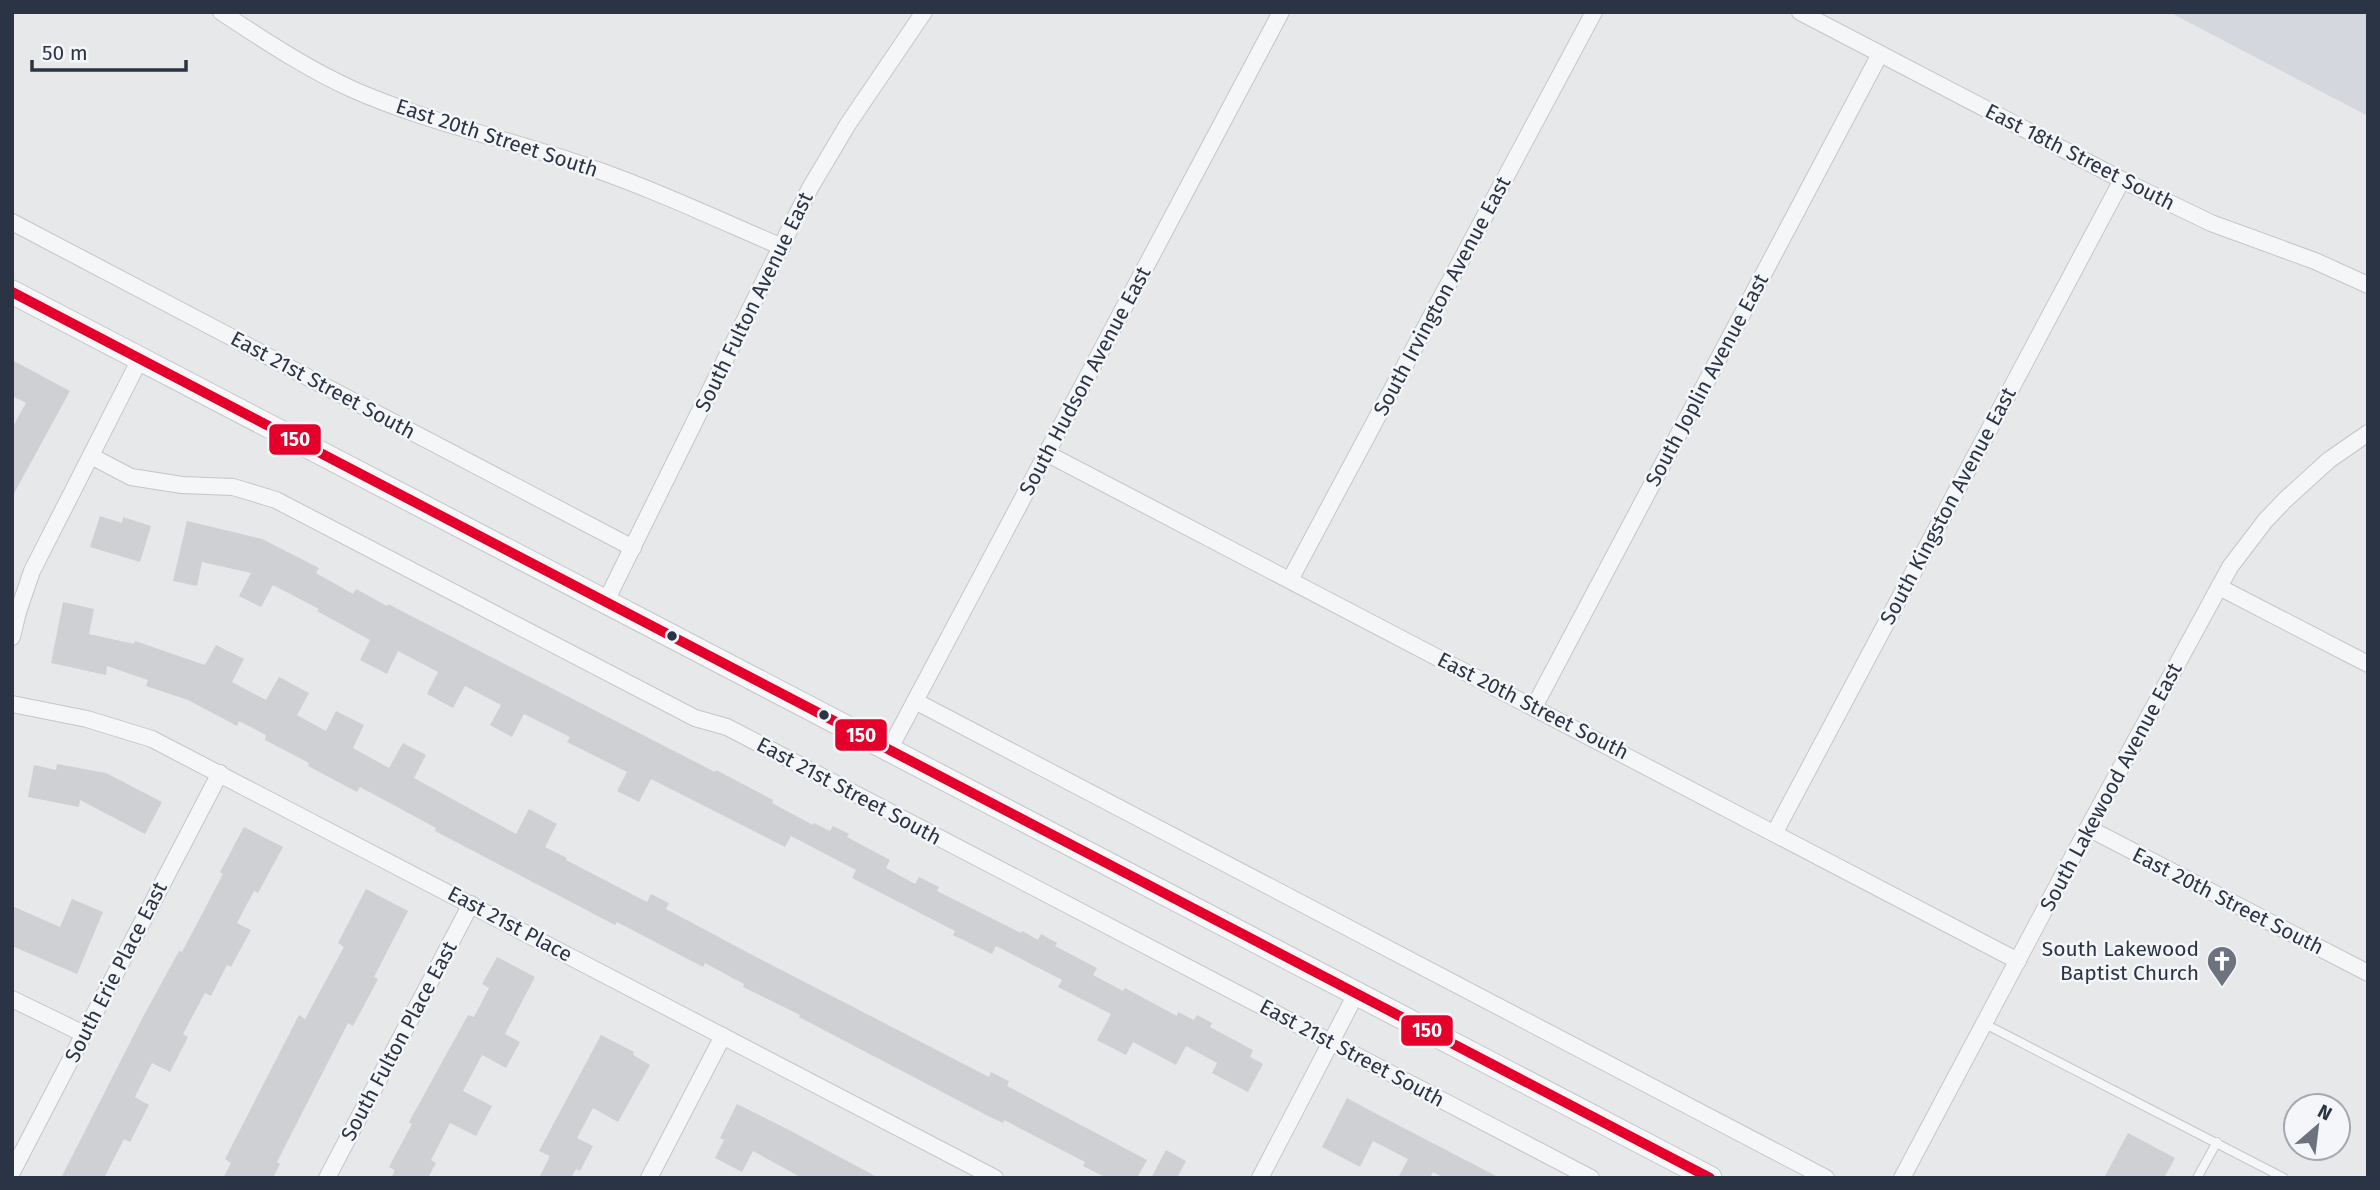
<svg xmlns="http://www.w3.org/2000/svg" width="2380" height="1190" font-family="'Fira Sans',sans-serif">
<rect width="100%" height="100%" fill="#e6e8ea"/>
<polygon fill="#d4d7dd" points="2169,12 2368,12 2368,116"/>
<g fill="#ced0d3">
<polygon points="12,360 70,391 12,497 12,428 26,403 12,396"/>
<polygon points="100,516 122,523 123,517 151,526 140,562 90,547"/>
<polygon points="187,521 262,539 319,568 316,573 353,594 356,589 387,606 388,604 715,772 716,770 739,782 773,800 772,803 813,825 814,823 830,831 833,826 849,834 847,837 890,860 886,868 915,884 919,877 939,887 937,891 1021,933 1022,931 1038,940 1041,934 1057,943 1055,946 1097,968 1093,975 1123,991 1125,988 1177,1016 1178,1012 1194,1020 1197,1015 1212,1023 1210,1027 1253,1050 1250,1057 1263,1064 1248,1092 1212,1073 1217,1063 1186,1046 1176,1065 1133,1042 1126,1055 1097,1040 1111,1014 1058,987 1062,980 996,946 992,954 953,935 955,931 852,878 856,870 791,836 785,847 651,779 639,802 617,791 627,772 567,742 570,737 524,714 512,737 490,725 501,705 465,686 453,708 427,694 438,672 398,651 387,674 360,660 370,640 317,611 319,609 273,585 261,607 239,596 251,573 202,562 197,586 173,581"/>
<polygon points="63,602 94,609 89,634 134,644 135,641 205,665 216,645 244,659 232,682 266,700 279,677 309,693 297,715 326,731 336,711 364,725 353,748 389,768 403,743 426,755 414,778 516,834 529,809 557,824 545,847 567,858 566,860 647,902 651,894 669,903 666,909 758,958 989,1077 991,1072 1009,1081 1007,1086 1147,1160 1137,1178 1107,1178 1083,1166 1085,1162 1004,1120 1003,1123 988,1116 799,1017 800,1015 743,987 744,984 705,963 703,967 617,922 615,925 435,831 436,828 360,787 357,792 308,766 309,763 265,740 266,735 239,721 237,726 188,700 146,686 148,680 107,666 106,675 51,663"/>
<polygon points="57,764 106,773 162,802 145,834 80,800 79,807 28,797 34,765 56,770"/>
<polygon points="244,827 283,847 258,893 254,891 237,923 251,930 231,967 227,965 211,996 205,993 183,1034 188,1037 170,1072 152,1063 135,1097 149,1105 130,1142 124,1139 104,1178 61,1178 144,1015 179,951 182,952 223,874 220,872"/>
<polygon points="366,889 408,911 374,977 378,979 353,1026 348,1023 277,1162 280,1164 273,1178 223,1178 231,1163 225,1159 299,1015 305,1019 344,947 338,943"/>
<polygon points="72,899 103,912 77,974 12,946 12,906 60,927"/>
<polygon points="497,957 535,977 505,1034 520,1042 506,1068 482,1055 463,1091 492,1106 476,1136 450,1123 431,1160 436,1163 428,1178 391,1178 395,1170 389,1167 412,1124 409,1122 468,1015 474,1017 489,988 482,984"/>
<polygon points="601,1035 634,1052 633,1055 650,1065 618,1122 593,1108 577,1138 593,1146 580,1171 576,1169 571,1178 539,1178 550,1156 539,1151"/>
<polygon points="1347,1098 1369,1110 1500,1178 1444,1178 1433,1172 1430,1178 1398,1178 1408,1159 1373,1141 1360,1167 1322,1147"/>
<polygon points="737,1104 789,1130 879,1178 802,1178 753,1151 742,1172 715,1158 724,1140 720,1138"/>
<polygon points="2128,1133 2175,1158 2164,1178 2104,1178"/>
<polygon points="1166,1150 1186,1161 1177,1178 1151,1178"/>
</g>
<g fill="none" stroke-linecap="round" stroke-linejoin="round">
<g stroke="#c4c6c8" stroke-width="10">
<g id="service">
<polyline points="1985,1024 2284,1178"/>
<polyline points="2197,1178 2217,1142"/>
</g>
</g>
<g stroke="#c4c6c8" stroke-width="18">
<g id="minor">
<path d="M221,12c43,28 86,57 133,78 75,33 155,49 232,76 67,23 131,53 196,81"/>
<polyline points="1800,12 2122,180 2211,223 2315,261 2368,285"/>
<polyline points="12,222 633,548"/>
<polyline points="1046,453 2018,961"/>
<polyline points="91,456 131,477 182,485 233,487 276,500 695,718 727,727 1591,1178"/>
<polyline points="1290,580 1594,12"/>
<polyline points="2219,587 2368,664"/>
<polyline points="605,603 810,188 848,124 924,12"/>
<polyline points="12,637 18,612 32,571 140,359"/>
<polyline points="915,701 1826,1178"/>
<polyline points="12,704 87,719 152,739 995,1178"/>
<polyline points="1534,707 1880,54"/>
<polyline points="889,750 1281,12"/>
<polyline points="2088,828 2368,973"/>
<polyline points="1775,832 2122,180"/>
<polyline points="12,999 84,1034"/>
<polyline points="12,1172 220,773"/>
<polyline points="327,1178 471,904"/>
<polyline points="649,1178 723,1036"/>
<polyline points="1260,1178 1356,994"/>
<polyline points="1902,1178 2088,828 2230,567 2265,521 2285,500 2329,460 2368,433"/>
</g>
</g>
<g stroke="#c4c6c8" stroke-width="25">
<polyline id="secondary" points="12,292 1710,1178"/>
</g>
<use href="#service" stroke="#f5f6f7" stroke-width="8"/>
<use href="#minor" stroke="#f5f6f7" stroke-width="16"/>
<use href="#secondary" stroke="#f8f8f8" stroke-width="23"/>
<g stroke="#f4f6f9" stroke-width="16">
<polyline id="bus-1" points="12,292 1710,1178"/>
</g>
<use href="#bus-1" stroke="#e4002b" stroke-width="10"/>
</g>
<defs>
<g id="church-pin" transform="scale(1.575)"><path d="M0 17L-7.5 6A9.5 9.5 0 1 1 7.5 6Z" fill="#6c737f" stroke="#f4f6f9"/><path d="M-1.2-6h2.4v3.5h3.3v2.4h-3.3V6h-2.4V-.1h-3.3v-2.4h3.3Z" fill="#fff"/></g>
</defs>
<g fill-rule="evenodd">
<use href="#church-pin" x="2222" y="961"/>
</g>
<g fill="#2b3445" stroke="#f4f6f9" stroke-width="2.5">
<circle cx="672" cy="636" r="6"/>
<circle cx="824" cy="715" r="6"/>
</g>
<g text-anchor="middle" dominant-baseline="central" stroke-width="5" stroke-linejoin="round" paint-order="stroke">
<g font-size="21" fill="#2b3445" stroke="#f4f6f9">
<text transform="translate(497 138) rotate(18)">East 20th Street South</text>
<text transform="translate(2080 157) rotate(27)">East 18th Street South</text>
<text transform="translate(1442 296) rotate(-62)">South Irvington Avenue East</text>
<text transform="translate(754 302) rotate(-64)">South Fulton Avenue East</text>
<text transform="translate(1707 380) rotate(-62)">South Joplin Avenue East</text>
<text transform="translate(1085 381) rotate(-62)">South Hudson Avenue East</text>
<text transform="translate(323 385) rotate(28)">East 21st Street South</text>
<text transform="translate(1948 506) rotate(-62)">South Kingston Avenue East</text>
<text transform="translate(1533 706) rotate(27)">East 20th Street South</text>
<text transform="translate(2111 787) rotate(-62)">South Lakewood Avenue East</text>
<text transform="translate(849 791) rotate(28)">East 21st Street South</text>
<text transform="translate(2228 901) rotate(27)">East 20th Street South</text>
<text transform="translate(510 924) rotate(28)">East 21st Place</text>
<text transform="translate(116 972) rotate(-63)">South Erie Place East</text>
<text transform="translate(399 1041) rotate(-62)">South Fulton Place East</text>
<text transform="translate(1352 1053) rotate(28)">East 21st Street South</text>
</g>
<g font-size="21" fill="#2b3445" stroke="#f4f6f9" text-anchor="end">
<text x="2199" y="949">South Lakewood<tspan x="2199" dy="24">Baptist Church</tspan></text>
</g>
</g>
<g stroke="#f4f6f9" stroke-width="2.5">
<rect x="268" y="423" width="54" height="33" rx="7" fill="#e4002b"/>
<rect x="834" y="718" width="54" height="34" rx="7" fill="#e4002b"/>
<rect x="1400" y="1014" width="54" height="33" rx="7" fill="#e4002b"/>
</g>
<g font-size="19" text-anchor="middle" font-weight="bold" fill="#fff">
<text x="295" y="446">150</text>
<text x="861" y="742">150</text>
<text x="1427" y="1037">150</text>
</g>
<rect width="2380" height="1190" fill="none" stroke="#2b3445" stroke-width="28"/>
<g transform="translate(2317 1127) rotate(28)"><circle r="33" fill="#f4f6f9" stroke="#a4a8b1" stroke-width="2"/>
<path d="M0-5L12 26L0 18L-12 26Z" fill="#6c737f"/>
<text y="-10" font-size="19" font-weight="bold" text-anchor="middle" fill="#2b3445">N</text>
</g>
<path d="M32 60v10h154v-10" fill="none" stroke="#2b3445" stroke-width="3.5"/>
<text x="42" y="60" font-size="21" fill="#2b3445" stroke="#f4f6f9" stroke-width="5" paint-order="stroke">50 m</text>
</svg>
